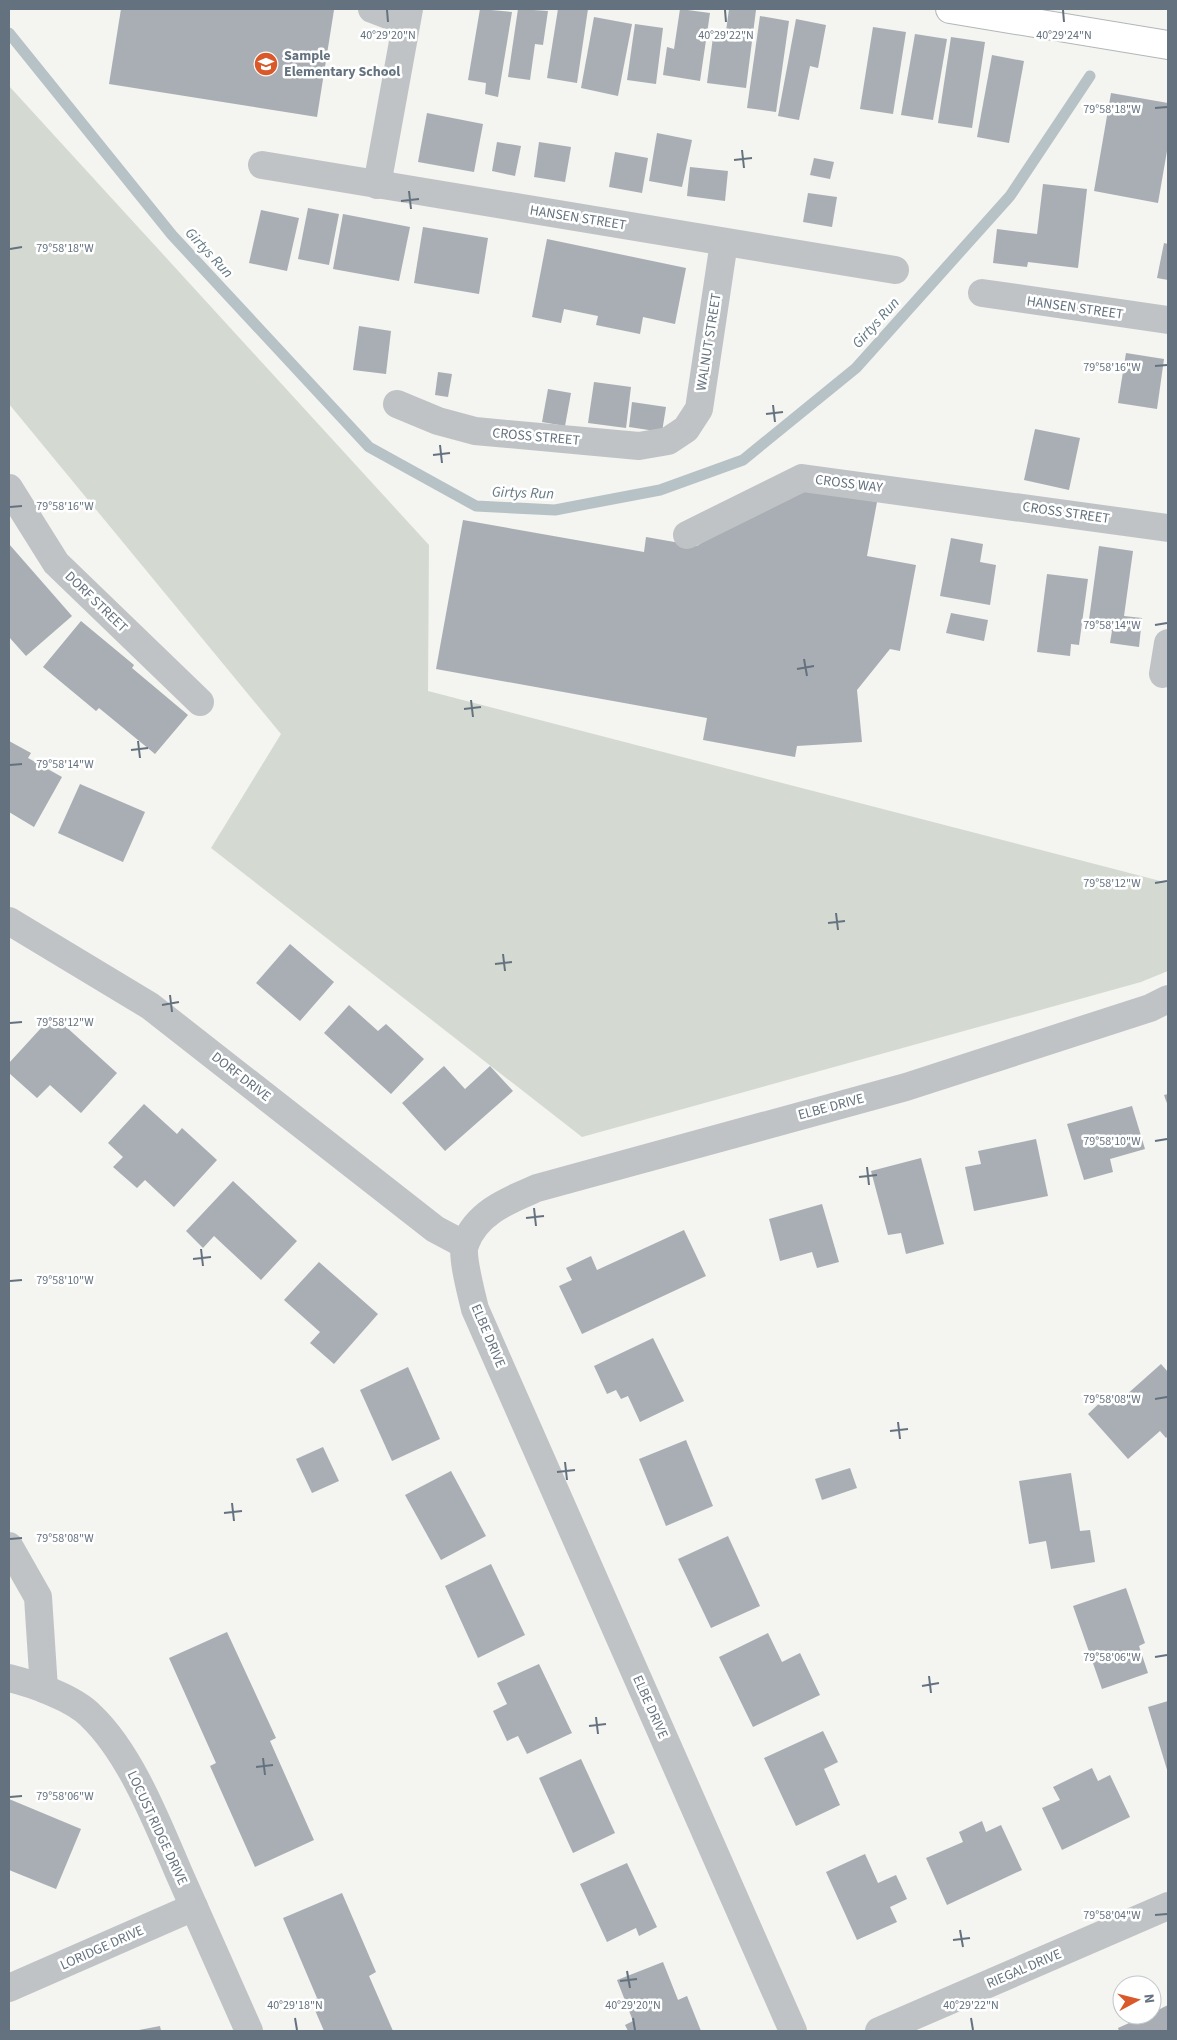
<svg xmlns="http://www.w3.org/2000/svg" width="1177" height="2040" font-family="'Source Sans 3',sans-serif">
<rect width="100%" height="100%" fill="#f4f4f0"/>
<polygon fill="#d4dad1" points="9,86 429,545 428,691 1168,883 1168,971 1141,982 582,1137 211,848 281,734 9,404"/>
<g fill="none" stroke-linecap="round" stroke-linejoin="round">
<polyline stroke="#b6c2c6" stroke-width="11" points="9,33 172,235 369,447 476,506 555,510 660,490 743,460 856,368 1010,196 1090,76"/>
</g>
<g fill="#a8aeb3">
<polygon points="121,9 334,10 317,117 109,84"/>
<polygon points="480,9 512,12 498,97 485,94 486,83 468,80"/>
<polygon points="518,9 548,11 543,45 535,44 530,80 508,77"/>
<polygon points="558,9 588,9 577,83 547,78"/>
<polygon points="680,9 710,13 700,81 663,75 667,47 674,49"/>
<polygon points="729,9 756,10 746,88 707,83 713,37 725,39"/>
<polygon points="760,16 789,21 776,112 747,108"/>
<polygon points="594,17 632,24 618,96 581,88"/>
<polygon points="796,19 826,25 818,68 810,66 799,120 778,116"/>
<polygon points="635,24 663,28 656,84 627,80"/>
<polygon points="873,27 906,32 893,114 860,109"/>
<polygon points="915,34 947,39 933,120 901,115"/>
<polygon points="951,37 985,42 972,128 938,123"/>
<polygon points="992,55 1024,61 1009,143 977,137"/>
<polygon points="1111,93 1168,103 1168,151 1167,151 1158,203 1094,191"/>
<polygon points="427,113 483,124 474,172 418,162"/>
<polygon points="657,133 692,140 682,187 649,181"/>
<polygon points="497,142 521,146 515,176 492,171"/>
<polygon points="539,142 571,147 565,182 534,177"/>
<polygon points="615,152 648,158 642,193 609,187"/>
<polygon points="814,158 834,162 830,179 810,175"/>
<polygon points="690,167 728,171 725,201 687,196"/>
<polygon points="1043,184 1087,189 1078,268 1028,262 1027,267 993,263 997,229 1037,234"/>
<polygon points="808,193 837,197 832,227 803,222"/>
<polygon points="308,208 339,214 329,265 298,259"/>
<polygon points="261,210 299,218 287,271 249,263"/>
<polygon points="343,214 410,227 399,281 333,269"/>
<polygon points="423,227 488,238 479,294 414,283"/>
<polygon points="547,239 686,268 675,324 643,317 640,334 596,325 598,316 564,309 561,323 532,317"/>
<polygon points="1164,243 1168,244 1168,280 1157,278"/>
<polygon points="359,326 391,331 386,374 353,370"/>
<polygon points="1126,353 1164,359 1157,409 1118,403"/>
<polygon points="438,372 452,374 448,397 435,395"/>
<polygon points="594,382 631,387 626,428 588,423"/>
<polygon points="548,389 571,393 565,426 542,422"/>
<polygon points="632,402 666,407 662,432 629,427"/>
<polygon points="1035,429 1080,438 1069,490 1024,480"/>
<polygon points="788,485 877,502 867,556 916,565 900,651 890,649 857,690 862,742 797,746 795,757 703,740 707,718 436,669 463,520 644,552 646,537 697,546"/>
<polygon points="951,538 983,544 980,562 996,565 990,605 940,596"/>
<polygon points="9,544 72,616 26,656 9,637"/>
<polygon points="1099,546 1133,551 1124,616 1142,618 1139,647 1110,643 1112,631 1088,627"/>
<polygon points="1047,574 1088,579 1079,645 1071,644 1070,656 1037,652"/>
<polygon points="951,613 988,620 984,641 946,633"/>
<polygon points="81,621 134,665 132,668 188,715 155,754 99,708 96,711 43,667"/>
<polygon points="9,741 31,753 28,758 62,777 34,827 9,812"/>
<polygon points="80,784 145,812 123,862 58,833"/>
<polygon points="290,944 334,982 300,1021 256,983"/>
<polygon points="349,1005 378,1031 386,1024 424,1059 391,1094 324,1033"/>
<polygon points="53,1015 117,1073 81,1113 50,1085 37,1098 9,1073 9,1063"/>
<polygon points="444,1066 465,1089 490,1066 513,1091 445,1151 402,1103"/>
<polygon points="1168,1094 1168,1106 1164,1095"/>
<polygon points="144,1104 177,1134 182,1128 217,1160 174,1207 145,1180 137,1188 113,1167 123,1157 108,1143"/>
<polygon points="1132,1106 1145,1149 1110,1159 1113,1172 1084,1180 1067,1124"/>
<polygon points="1036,1139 1048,1196 974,1211 965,1167 981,1164 978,1151"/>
<polygon points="921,1158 944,1244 906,1254 901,1233 888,1235 871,1171"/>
<polygon points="233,1181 297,1241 261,1280 214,1236 203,1248 186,1231"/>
<polygon points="822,1204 839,1262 817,1268 812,1252 780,1261 769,1219"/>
<polygon points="684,1230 706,1276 582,1334 559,1286 572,1280 566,1268 591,1256 597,1270"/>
<polygon points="319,1262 378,1314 334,1364 310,1343 320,1332 284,1300"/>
<polygon points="653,1338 684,1401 640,1422 628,1396 621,1399 616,1390 607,1394 594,1366"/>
<polygon points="1161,1364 1168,1372 1168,1436 1166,1438 1160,1431 1128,1459 1088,1414 1108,1395 1116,1404"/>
<polygon points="408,1367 440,1439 392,1461 360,1390"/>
<polygon points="686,1440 713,1506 666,1526 639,1459"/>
<polygon points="323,1447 339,1481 312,1493 296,1459"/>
<polygon points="850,1468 857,1488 822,1500 815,1479"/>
<polygon points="451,1471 486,1536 441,1560 405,1495"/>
<polygon points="1071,1473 1080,1531 1090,1530 1095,1562 1051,1569 1046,1541 1029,1544 1019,1481"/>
<polygon points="728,1536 760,1606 711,1628 678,1559"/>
<polygon points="491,1564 525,1635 478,1658 445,1586"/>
<polygon points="1126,1588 1145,1643 1139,1646 1148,1673 1102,1689 1073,1606"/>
<polygon points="227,1632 276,1738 270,1741 314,1840 255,1867 210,1766 216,1763 169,1658"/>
<polygon points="768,1633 782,1662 800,1653 820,1695 753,1727 719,1657"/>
<polygon points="539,1664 572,1733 527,1754 518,1736 507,1741 493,1711 507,1704 497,1683"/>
<polygon points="1168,1701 1168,1773 1148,1707"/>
<polygon points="823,1731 838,1762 824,1769 840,1805 796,1826 764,1758"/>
<polygon points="581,1759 615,1833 573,1853 539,1778"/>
<polygon points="1092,1768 1098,1781 1110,1775 1130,1817 1062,1850 1042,1808 1060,1800 1053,1787"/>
<polygon points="9,1799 81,1829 56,1889 9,1870"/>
<polygon points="982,1821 986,1832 1001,1825 1022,1870 947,1905 926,1858 963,1842 959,1832"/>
<polygon points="865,1854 878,1883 896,1875 907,1899 890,1907 897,1922 857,1940 826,1872"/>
<polygon points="627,1863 657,1927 639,1936 636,1928 607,1942 580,1884"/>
<polygon points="342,1893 376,1972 369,1976 393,2031 324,2031 311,2001 317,1998 283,1918"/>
<polygon points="663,1962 678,2000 687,1996 701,2031 628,2031 625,2025 633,2021 617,1980"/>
<polygon points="1168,2005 1168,2031 1119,2031 1118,2028 1147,2015 1152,2015 1152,2013"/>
<polygon points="160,2026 161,2031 139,2031 139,2030"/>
</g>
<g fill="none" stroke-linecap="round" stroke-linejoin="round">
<g stroke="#b2b6b9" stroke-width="30">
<polyline id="major" points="950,9 1168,45"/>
</g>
<g stroke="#bfc3c6" stroke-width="28">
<polyline points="372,9 406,22"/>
<polyline points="262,165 895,270"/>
<polyline points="377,185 409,9"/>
<polyline points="982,293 1168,320"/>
<polyline points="397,404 438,421 475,431 639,446 668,441 686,429 699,409 724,242"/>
<polyline points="9,488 56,563 200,702"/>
<polyline points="687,535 802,478 1168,528"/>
<polyline points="1163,674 1168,643"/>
<polyline points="9,921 150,1006 435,1229 465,1245"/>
<polyline points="9,1546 38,1597 44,1689"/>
<path d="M9,1678c24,6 65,20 82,38 39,37 66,106 87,155 24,53 47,107 71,160"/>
<polyline points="9,1988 194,1907"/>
<path d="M793,2031l-318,-722c-3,-13 -14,-53 -10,-65 12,-32 44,-44 72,-56l369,-101 244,-79 18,-9"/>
<polyline points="879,2031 1168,1906"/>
</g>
<use href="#major" stroke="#fff" stroke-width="28"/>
</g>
<path fill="none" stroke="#64727f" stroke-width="2" d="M387,10l1,12M725,10l1,12M1063,10l1,12M1155,108l12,-1M742,150l2,18M734,160l18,-2M409,191l2,18M401,201l18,-2M10,249l12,-2M1155,366l12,-1M773,405l2,17M766,414l17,-2M440,445l2,18M433,455l17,-2M10,507l12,-1M1155,625l12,-2M804,659l3,17M797,669l17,-3M471,700l2,17M464,709l17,-2M138,741l2,17M131,750l17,-2M10,765l12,-1M1155,883l12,-2M836,913l2,17M828,923l17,-2M503,954l2,17M495,964l17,-2M170,995l2,17M162,1005l17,-3M10,1023l12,-1M1155,1141l12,-2M867,1167l2,18M859,1177l18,-2M534,1208l2,18M526,1218l18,-2M201,1249l2,17M193,1259l18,-2M10,1281l12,-1M1155,1399l12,-2M898,1422l2,17M890,1431l18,-2M565,1462l2,18M557,1472l18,-2M232,1503l2,18M224,1513l18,-2M10,1539l12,-1M1155,1657l12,-2M929,1676l2,17M922,1686l17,-3M596,1717l2,17M589,1726l17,-2M263,1758l2,17M256,1767l17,-2M10,1797l12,-1M1155,1915l12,-1M960,1930l3,17M953,1940l17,-2M627,1971l3,17M620,1981l17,-2M295,2018l2,12M633,2018l2,12M971,2018l2,12"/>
<defs>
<g id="school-disc" transform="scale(1.25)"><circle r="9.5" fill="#da592a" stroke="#fff"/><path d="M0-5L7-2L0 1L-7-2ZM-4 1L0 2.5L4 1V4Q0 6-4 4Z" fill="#fff"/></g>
</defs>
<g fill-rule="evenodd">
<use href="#school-disc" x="266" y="64"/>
</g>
<g text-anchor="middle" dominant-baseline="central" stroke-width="5" stroke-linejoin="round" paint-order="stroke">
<g font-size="14" font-weight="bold" fill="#64727f" stroke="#fff" text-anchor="start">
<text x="284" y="56">Sample<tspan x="284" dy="16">Elementary School</tspan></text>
</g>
<g font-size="14" fill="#64727f" stroke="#fff">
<text transform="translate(578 218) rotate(9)">HANSEN STREET</text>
<text transform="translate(1075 308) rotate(8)">HANSEN STREET</text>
<text transform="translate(709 342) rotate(-81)">WALNUT STREET</text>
<text transform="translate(536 437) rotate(5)">CROSS STREET</text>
<text transform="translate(849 484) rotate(7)">CROSS WAY</text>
<text transform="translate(1066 513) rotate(8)">CROSS STREET</text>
<text transform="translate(96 602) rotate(44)">DORF STREET</text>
<text transform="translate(241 1077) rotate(38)">DORF DRIVE</text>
<text transform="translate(831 1107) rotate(-15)">ELBE DRIVE</text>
<text transform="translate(488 1336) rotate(67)">ELBE DRIVE</text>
<text transform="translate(650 1707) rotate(66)">ELBE DRIVE</text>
<text transform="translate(157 1828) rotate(65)">LOCUST RIDGE DRIVE</text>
<text transform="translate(102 1948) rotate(-24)">LORIDGE DRIVE</text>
<text transform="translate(1024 1969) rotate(-23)">RIEGAL DRIVE</text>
</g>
<g font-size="15" font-style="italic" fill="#647a84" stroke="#fff">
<text transform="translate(209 253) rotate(47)">Girtys Run</text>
<text transform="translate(876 323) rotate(-48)">Girtys Run</text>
<text transform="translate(523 493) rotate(2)">Girtys Run</text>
</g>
</g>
<g font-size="12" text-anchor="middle" fill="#64727f" stroke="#fff" stroke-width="5" stroke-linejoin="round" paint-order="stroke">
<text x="388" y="39">40°29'20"N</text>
<text x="726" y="39">40°29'22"N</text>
<text x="1064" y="39">40°29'24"N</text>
<text x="1112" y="113">79°58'18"W</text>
<text x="65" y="252">79°58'18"W</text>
<text x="1112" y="371">79°58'16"W</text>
<text x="65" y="510">79°58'16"W</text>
<text x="1112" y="629">79°58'14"W</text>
<text x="65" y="768">79°58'14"W</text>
<text x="1112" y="887">79°58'12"W</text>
<text x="65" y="1026">79°58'12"W</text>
<text x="1112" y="1145">79°58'10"W</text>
<text x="65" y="1284">79°58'10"W</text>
<text x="1112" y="1403">79°58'08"W</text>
<text x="65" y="1542">79°58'08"W</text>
<text x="1112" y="1661">79°58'06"W</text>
<text x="65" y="1800">79°58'06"W</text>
<text x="1112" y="1919">79°58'04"W</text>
<text x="295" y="2009">40°29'18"N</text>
<text x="633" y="2009">40°29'20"N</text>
<text x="971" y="2009">40°29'22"N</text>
</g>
<rect width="1177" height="2040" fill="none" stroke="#64727f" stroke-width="20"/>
<g transform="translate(1137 2000) rotate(83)"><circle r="24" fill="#ffffff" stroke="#c1c7cc"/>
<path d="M0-4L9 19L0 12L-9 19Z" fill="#da592a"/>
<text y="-8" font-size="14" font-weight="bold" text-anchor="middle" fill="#64727f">N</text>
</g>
</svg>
